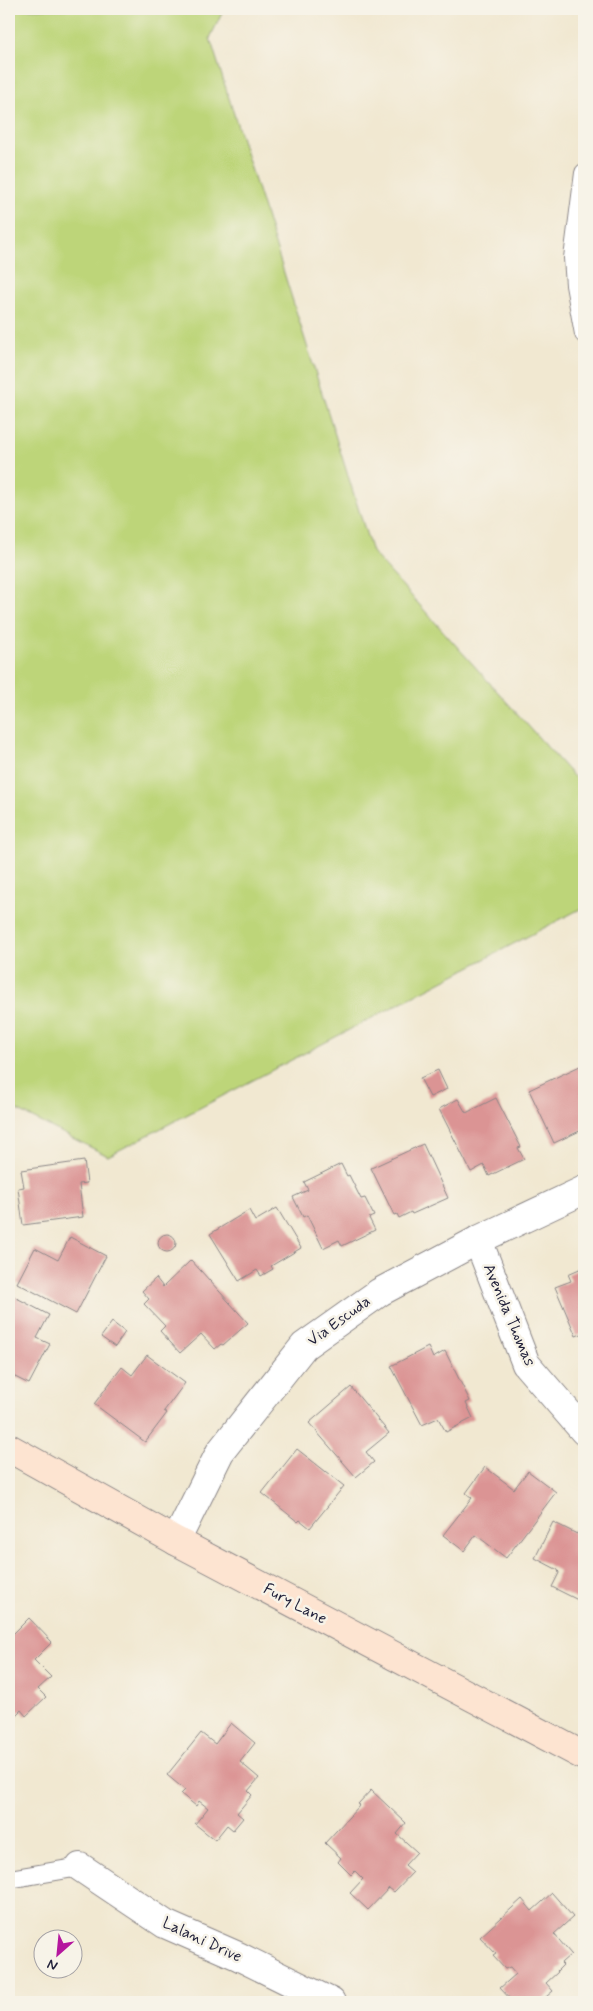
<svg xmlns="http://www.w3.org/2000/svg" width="593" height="2011" font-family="Mynerve,sans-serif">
<rect width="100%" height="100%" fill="#f7f3e8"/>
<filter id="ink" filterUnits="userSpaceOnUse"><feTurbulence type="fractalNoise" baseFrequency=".02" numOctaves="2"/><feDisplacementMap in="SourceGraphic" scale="10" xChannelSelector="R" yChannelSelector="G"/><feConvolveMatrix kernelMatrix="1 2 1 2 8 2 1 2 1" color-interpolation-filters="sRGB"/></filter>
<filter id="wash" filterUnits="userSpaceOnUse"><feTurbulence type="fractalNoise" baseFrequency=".0096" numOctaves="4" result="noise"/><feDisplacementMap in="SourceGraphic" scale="20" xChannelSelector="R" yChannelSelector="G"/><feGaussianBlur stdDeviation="1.12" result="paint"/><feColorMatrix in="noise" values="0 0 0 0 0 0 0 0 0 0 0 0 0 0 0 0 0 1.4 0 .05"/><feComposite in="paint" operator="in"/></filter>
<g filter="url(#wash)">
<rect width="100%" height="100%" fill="#f1e8d1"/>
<polygon fill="#bdd579" stroke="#707c5a" points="9,9 224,9 210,38 372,552 584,788 584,907 108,1156 9,1106"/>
<g id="blocks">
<g fill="#db9494">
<polygon points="580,1066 584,1076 584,1129 554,1143 529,1090"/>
<polygon points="438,1070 447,1089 430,1097 420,1078"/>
<polygon points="496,1098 521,1147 518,1148 524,1159 489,1176 484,1165 471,1172 439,1109 458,1099 466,1113"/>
<polygon points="423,1144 448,1198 412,1214 411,1212 399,1218 397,1214 394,1215 371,1168"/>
<polygon points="84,1161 87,1183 79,1184 83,1217 23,1225 18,1188 24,1187 21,1170"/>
<polygon points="341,1164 347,1176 349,1175 361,1199 365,1198 374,1216 369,1218 375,1230 342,1246 339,1240 323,1248 307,1215 303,1217 293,1197 308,1190 304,1182"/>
<polygon points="277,1208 301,1248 271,1266 273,1269 261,1276 257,1270 239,1281 210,1234 249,1210 255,1221"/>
<circle cx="167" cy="1243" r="9"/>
<polygon points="70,1237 106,1256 76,1314 17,1283 35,1248 58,1260"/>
<polygon points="191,1260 248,1323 223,1345 221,1344 215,1349 201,1334 180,1353 160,1331 165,1326 144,1304 149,1299 142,1291 156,1278 163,1287"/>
<polygon points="584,1267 584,1333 576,1336 555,1287 571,1281 568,1274"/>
<polygon points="9,1294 49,1315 37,1338 50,1344 29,1384 9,1374"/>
<polygon points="112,1322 125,1332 115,1347 101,1337"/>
<polygon points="428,1347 433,1358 445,1351 470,1401 466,1403 473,1418 446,1432 438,1418 422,1425 391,1366"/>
<polygon points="147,1355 185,1383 164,1411 167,1413 145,1442 94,1404 122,1367 132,1375"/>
<polygon points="351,1387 389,1433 366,1452 374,1462 356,1477 309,1423"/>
<polygon points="297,1449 344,1486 310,1528 300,1520 298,1522 262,1493"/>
<polygon points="485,1467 514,1489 528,1471 556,1492 506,1558 476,1535 464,1551 443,1535 472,1498 466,1493"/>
<polygon points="584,1520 584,1603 552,1587 559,1573 558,1570 535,1558 553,1522 577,1534"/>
<polygon points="29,1618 52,1642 34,1660 51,1677 38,1689 46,1697 26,1716 21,1710 9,1722 9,1635 11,1636"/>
<polygon points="231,1723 255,1743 240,1762 259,1778 248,1791 252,1795 237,1813 243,1818 233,1830 227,1825 215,1840 195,1824 208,1808 199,1801 196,1806 181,1794 185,1790 167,1775 201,1733 215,1744"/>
<polygon points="371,1790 406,1823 397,1834 417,1852 405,1865 413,1872 394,1892 389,1888 368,1910 350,1893 363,1879 355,1871 351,1875 338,1862 341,1858 325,1843 360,1805 358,1804"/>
<polygon points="552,1893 573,1917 554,1934 571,1954 561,1963 563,1965 557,1971 558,1972 546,1983 553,1991 540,2002 536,2000 534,2002 513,2002 500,1988 516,1974 510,1967 505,1969 493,1956 496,1954 480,1937 522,1899 532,1911"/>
</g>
</g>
</g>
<g filter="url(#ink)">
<use href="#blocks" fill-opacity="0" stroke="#8a8586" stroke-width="1"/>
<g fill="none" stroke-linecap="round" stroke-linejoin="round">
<g stroke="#8a8586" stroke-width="20">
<g id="service">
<polyline points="584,173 573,258 575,285 584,334"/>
<polyline points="9,1879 80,1867"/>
</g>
</g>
<g stroke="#8a8586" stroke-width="30">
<g id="minor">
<polyline points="478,1240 526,1364 584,1431"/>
<polyline points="176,1541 220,1452 304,1346 380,1292 478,1240 584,1190"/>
<polyline points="80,1867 165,1924 238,1956 331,2002"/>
</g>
</g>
<g stroke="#8a8586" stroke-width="30">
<polyline id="secondary" points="9,1448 176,1541 584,1756"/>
</g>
<use href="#service" stroke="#fff" stroke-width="18"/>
<use href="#minor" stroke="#fff" stroke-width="28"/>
<use href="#secondary" stroke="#fde4d1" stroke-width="28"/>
</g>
</g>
<g text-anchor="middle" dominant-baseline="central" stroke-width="5" stroke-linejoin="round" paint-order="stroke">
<g font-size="16" fill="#22223b" stroke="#f7f3e8">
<text transform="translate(509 1315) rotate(67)">Avenida Thomas</text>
<text transform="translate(339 1321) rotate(-36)">Via Escuda</text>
<text transform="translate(295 1604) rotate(28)">Fury Lane</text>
<text transform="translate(202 1940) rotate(25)">Lalani Drive</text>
</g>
</g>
<rect width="593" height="2011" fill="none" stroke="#f7f3e8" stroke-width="30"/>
<g transform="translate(58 1954) rotate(207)"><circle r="24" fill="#f7f3e8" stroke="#a29fa3"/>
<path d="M0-4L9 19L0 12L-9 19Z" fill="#b5179e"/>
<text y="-8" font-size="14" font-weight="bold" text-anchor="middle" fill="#22223b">N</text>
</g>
</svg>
